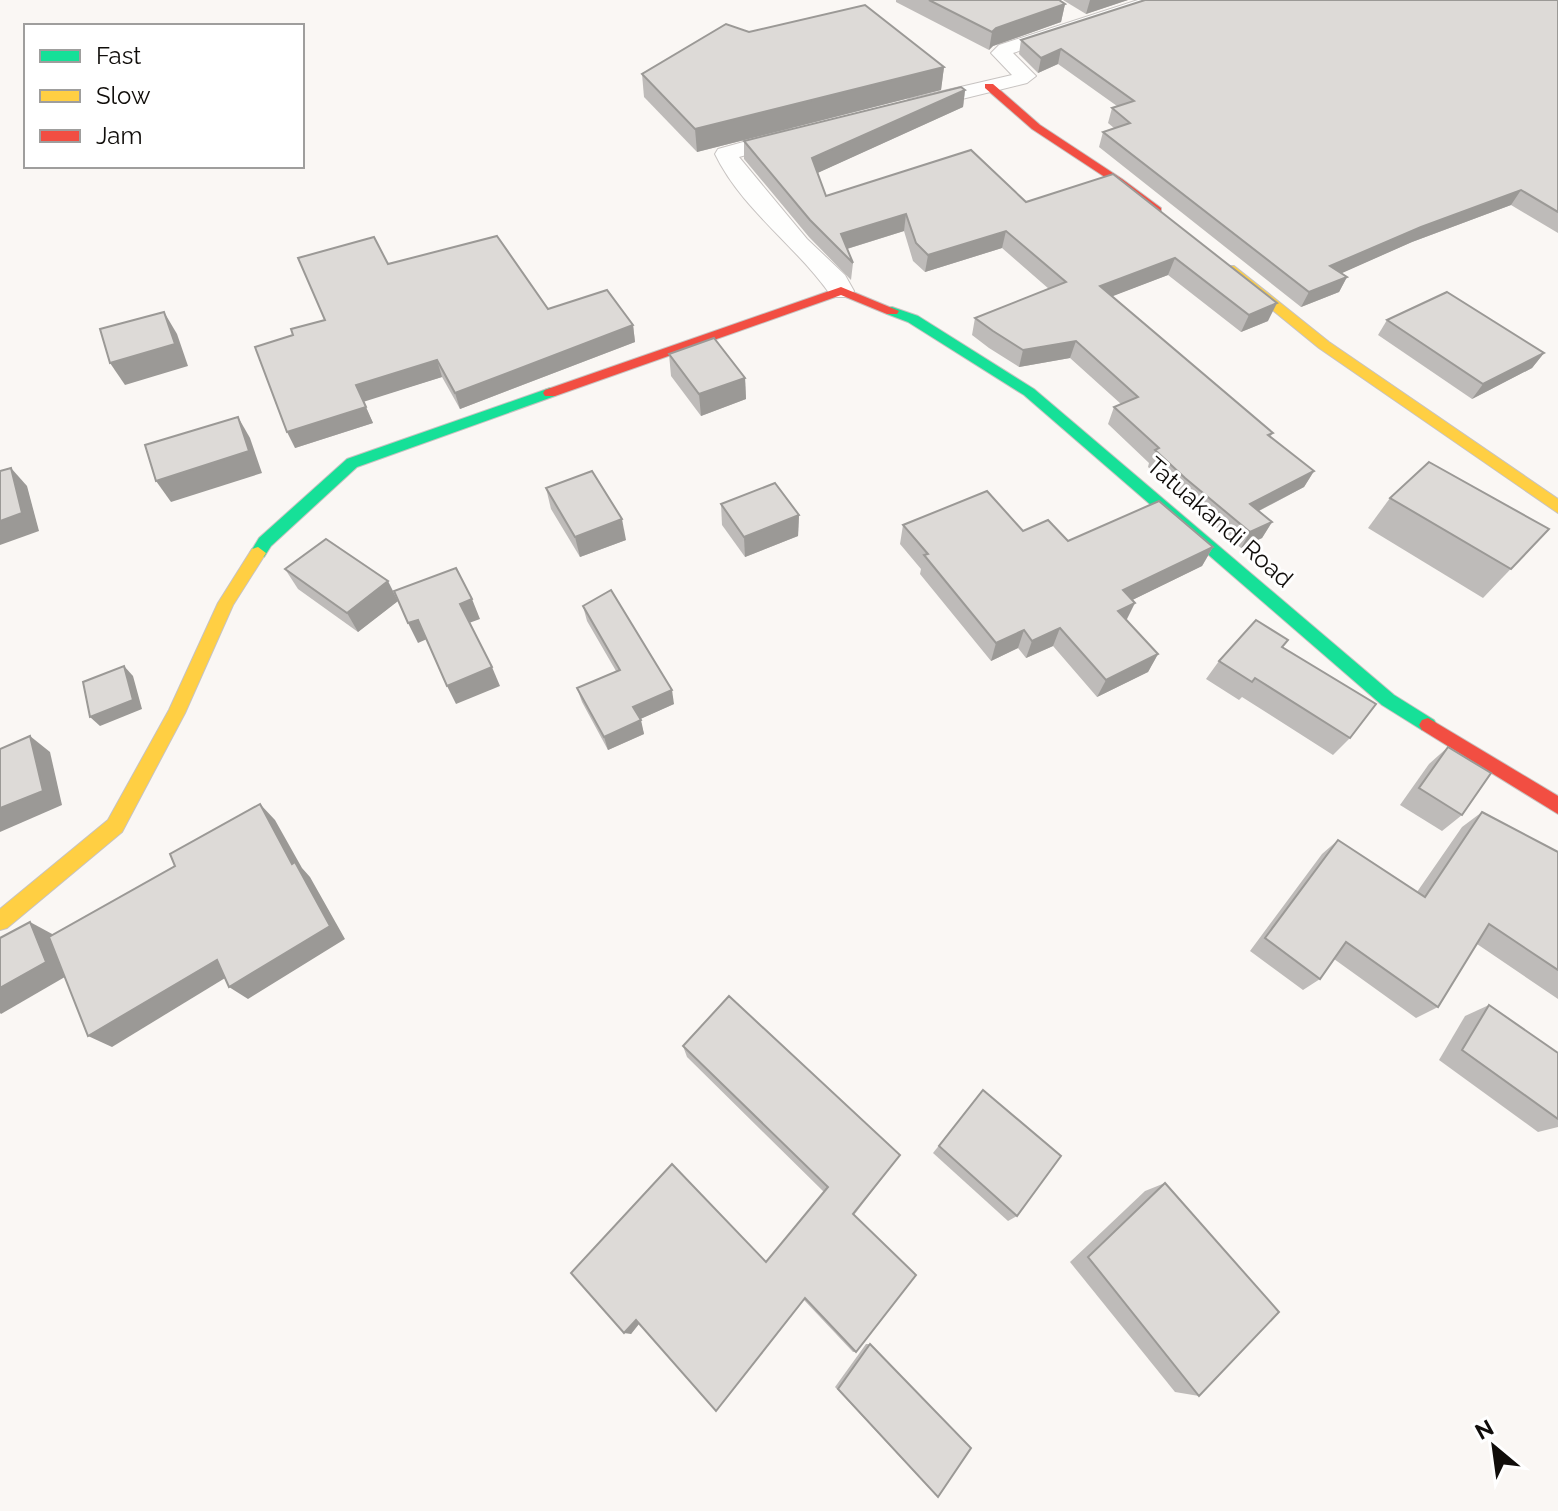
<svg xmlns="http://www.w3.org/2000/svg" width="1558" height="1511" font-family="Raleway,sans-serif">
<rect width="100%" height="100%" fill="#faf7f4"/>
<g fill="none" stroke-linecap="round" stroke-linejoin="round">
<g stroke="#c7c3c1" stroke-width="2">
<g id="street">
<polygon points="1138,0 1167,0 1164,4 1013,53 1036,76 1027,83 917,110 906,104 909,99 1012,75 991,53 999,45"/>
<path d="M790,129l11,7 -3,5 -59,16 68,82 38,36 9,16 -4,6h-18c-34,-50 -90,-87 -117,-143l3,-5z"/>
</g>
</g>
<g stroke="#c7c3c1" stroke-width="2">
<g id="fast">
<polygon points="892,307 918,316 1034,389 1394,695 1434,720 1437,725 1434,730 1422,730 1382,705 1024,395 908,322 887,314 887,308"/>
<polygon points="550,388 555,390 555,396 357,467 271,546 264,557 252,557 250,553 259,538 347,459"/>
</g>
</g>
<g stroke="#c7c3c1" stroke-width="2">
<g id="slow">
<polygon points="1226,266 1234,266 1329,342 1558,499 1558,513 1319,348 1226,272"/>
<polygon points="258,547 266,553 233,605 185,713 122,832 7,928 0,930 0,909 108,820 169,710 218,603 252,549"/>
</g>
</g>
<g stroke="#c7c3c1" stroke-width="2">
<g id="jam">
<polygon points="985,84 993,84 1040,125 1122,179 1161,208 1161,214 1153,214 1114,183 1032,129 985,88"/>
<polygon points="841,287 899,311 897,314 887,314 841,295 555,396 545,396 543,393 545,390"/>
<polygon points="1428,718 1558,796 1558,814 1422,730 1419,725 1422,720"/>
</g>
</g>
<use href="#street" fill="#fefefd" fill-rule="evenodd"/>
<use href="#fast" fill="#16e098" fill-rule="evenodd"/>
<use href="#slow" fill="#ffcf43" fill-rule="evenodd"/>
<use href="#jam" fill="#f24e42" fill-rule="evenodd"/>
</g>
<g fill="#bebbb9">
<polygon points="896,0 1059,0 1065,4 1061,22 993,46 989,50 896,2"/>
<polygon points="1063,0 1128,0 1086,14"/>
<polygon points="1558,0 1558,233 1511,205 1412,242 1341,273 1347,277 1339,292 1301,307 1099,147 1103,132 1114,128 1108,123 1112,108 1117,106 1058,64 1038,73 1019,54 1021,40"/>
<polygon points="749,32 944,67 941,90 697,152 644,97 642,74"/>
<polygon points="965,90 963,107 817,173 826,196 1026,202 1113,174 1268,321 1241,332 1168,275 1112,296 1273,433 1270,437 1314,471 1304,487 1259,511 1272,522 1262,538 1241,548 1177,494 1148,467 1149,463 1108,424 1114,407 1121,404 1070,358 1019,367 989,348 972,335 975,318 1049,289 1002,248 925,272 913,261 904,231 847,249 853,263 851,280 809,237 744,159 744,141"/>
<polygon points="388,264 548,309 633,325 635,342 460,409 442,377 363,401 373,423 295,448 293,335 325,320"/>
<polygon points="1387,320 1544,353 1532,368 1472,399 1378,335"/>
<polygon points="669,354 745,378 746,399 701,416 671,376"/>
<polygon points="546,488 626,540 580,557 551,509"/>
<polygon points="1390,498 1549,529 1483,598 1368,528"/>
<polygon points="721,504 799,515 798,536 745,557 722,525"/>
<polygon points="903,525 1023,531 1068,541 1213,547 1202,566 1132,600 1126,620 1158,654 1148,672 1097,697 1053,646 1026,658 1018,648 991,661 920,574 921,569 900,544"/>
<polygon points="285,569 398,601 358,632 298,589"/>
<polygon points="583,606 674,704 640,719 644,734 608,750 582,702 577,688 616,671 587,621"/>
<polygon points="1283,647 1350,738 1333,755 1242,697 1239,700 1206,679 1219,661"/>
<polygon points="1448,747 1462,815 1442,831 1400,805 1429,764"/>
<polygon points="1482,812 1558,852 1558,999 1477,944 1438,1007 1416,1018 1334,959 1320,979 1303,990 1250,951 1322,854 1338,840 1417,892 1462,827"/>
<polygon points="1489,1005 1558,1053 1558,1127 1538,1132 1439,1060 1465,1016"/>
<polygon points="683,1046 900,1155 854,1215 856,1352 853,1352 804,1300 639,1324 631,1334 571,1273 766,1262 824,1192 687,1057"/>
<polygon points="983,1090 1017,1216 1008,1221 933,1153"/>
<polygon points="1165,1183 1199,1396 1175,1392 1070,1262 1145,1191"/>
<polygon points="866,1344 870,1344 931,1490 835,1387"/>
</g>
<g fill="#9b9996">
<polygon points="1090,0 1128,0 1086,14"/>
<polygon points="1065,4 1061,22 993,46 989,50 992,32 996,28"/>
<polygon points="1061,49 1058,64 1038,73 1041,58"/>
<polygon points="944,67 941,90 697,152 695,129"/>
<polygon points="965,90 963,107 811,176 812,158"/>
<polygon points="1521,190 1511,205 1412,242 1322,282 1330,266 1421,227"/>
<polygon points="906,214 904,231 840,251 841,234"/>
<polygon points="1006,231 1002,248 925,272 928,255"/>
<polygon points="1175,258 1168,275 1095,303 1100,286"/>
<polygon points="1347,277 1339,292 1301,307 1309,292"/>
<polygon points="1277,303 1268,321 1241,332 1249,315"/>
<polygon points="164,312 177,334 188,366 125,385 110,363"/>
<polygon points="633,325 635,342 460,409 455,393"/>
<polygon points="1076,341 1070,358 1019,367 1023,350"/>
<polygon points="1544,353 1532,368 1472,399 1483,384"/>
<polygon points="437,360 442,377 363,402 356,385"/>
<polygon points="745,378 746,399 701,416 699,394"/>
<polygon points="366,407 373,423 295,448 287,432"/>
<polygon points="238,417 250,438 262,473 171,502 156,481"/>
<polygon points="11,468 27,486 39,531 0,545 0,521"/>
<polygon points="1314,471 1304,487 1241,520 1250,504"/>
<polygon points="799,515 798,536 745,557 744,537"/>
<polygon points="622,519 626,540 580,557 575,537"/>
<polygon points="1272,522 1262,538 1241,548 1250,532"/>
<polygon points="1213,547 1202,566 1114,609 1123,590"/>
<polygon points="388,581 398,601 358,632 347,613"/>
<polygon points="472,599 480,619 469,623 460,604"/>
<polygon points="1135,603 1126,621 1118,611"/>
<polygon points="418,620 427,639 418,643 408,623"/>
<polygon points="1060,628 1053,646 1026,658 1032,641"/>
<polygon points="1024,630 1018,648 991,661 996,643"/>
<polygon points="1158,654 1148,672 1097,697 1106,680"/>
<polygon points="124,666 133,676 142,709 100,726 90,717"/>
<polygon points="492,667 500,686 456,704 447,686"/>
<polygon points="672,690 674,704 636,721 633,707"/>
<polygon points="641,720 644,734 608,750 604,737"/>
<polygon points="30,736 50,752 62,805 0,832 0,808"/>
<polygon points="260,804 275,820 302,868 310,877 345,939 248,999 229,987 292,864"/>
<polygon points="30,922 54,935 70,974 1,1014 0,1013 0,988"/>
<polygon points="217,960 235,972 112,1047 88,1036"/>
<polygon points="636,1320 642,1320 631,1334 624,1333"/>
</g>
<g fill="#dddad7" stroke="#9b9996" stroke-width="2">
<polygon points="929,0 1059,0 1065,4 996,28 992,32"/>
<polygon points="1145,0 1558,0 1558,212 1521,190 1421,227 1330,266 1347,277 1309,292 1103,132 1130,123 1112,108 1134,101 1061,49 1041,58 1021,40"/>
<polygon points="865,5 944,67 695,129 642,74 726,24 749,32"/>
<polygon points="961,87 965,90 812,158 826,196 971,150 1026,202 1113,174 1277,303 1249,315 1175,258 1100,286 1273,433 1268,435 1314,471 1250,504 1272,522 1250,532 1185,478 1155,450 1159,448 1114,407 1138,397 1076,341 1023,350 993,331 975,318 1066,282 1006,231 928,255 916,243 906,214 841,234 853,263 810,220 744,141"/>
<polygon points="497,236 548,309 607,290 633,325 455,393 437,360 356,385 366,407 287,432 255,347 293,335 291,329 325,320 298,258 374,237 388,264"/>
<polygon points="1447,292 1544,353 1483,384 1387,320"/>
<polygon points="164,312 175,344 110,363 100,329"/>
<polygon points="714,338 745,378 699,394 669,354"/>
<polygon points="238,417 249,451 156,481 145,445"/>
<polygon points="1429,462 1549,529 1511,569 1390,498"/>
<polygon points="11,468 22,513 0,521 0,471"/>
<polygon points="592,471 622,519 575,537 546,488"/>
<polygon points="775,483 799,515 744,537 721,504"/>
<polygon points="987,491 1023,531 1048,520 1068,541 1159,501 1213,547 1123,590 1135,603 1118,611 1158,654 1106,680 1060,628 1032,641 1024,630 996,643 924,555 928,554 903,525"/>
<polygon points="326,539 388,581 347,613 285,569"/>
<polygon points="456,568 472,599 460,604 492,667 447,686 418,620 408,623 394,591"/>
<polygon points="611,590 672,690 633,707 641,720 604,737 577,688 620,670 583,606"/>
<polygon points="1256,620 1288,640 1282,647 1376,704 1350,738 1255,678 1252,682 1219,661"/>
<polygon points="124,666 133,700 90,717 83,682"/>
<polygon points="30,736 43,791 0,808 0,749"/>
<polygon points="1448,747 1491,773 1462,815 1419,788"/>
<polygon points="260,804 292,864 295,862 330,926 229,987 217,960 88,1036 49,937 175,866 170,854"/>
<polygon points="1482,812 1558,852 1558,970 1489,924 1438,1007 1346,942 1320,979 1265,938 1338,840 1425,897"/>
<polygon points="30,922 46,962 0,988 0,938"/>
<polygon points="729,996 900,1155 853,1214 916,1275 856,1352 805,1298 716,1411 636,1320 624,1333 571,1273 672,1164 766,1262 828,1187 683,1046"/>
<polygon points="1489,1005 1558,1053 1558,1119 1462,1050"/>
<polygon points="983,1090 1061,1156 1017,1216 939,1146"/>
<polygon points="1165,1183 1279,1312 1199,1396 1088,1257"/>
<polygon points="870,1344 971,1448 938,1497 838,1389"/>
</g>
<g text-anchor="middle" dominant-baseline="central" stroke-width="6" stroke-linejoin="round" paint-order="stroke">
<g font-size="24" fill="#100d0a" stroke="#fff">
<text transform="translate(1220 522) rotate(41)">Tatuakandi Road</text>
</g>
</g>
<rect x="24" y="24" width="280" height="144" fill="#ffffff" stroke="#9f9e9d" stroke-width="2"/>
<rect x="40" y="50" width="40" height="12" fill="#16e098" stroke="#9f9e9d" stroke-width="2"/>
<text x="96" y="64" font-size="24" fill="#100d0a">Fast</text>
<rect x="40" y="90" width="40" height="12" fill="#ffcf43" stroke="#9f9e9d" stroke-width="2"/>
<text x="96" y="104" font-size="24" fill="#100d0a">Slow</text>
<rect x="40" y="130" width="40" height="12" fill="#f24e42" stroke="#9f9e9d" stroke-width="2"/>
<text x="96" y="144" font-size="24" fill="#100d0a">Jam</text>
<g transform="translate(1494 1447) rotate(331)" stroke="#ffffff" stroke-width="6" paint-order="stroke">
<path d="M0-6L14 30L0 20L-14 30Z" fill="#100d0a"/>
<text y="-12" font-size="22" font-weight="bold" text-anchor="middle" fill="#100d0a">N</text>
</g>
</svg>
